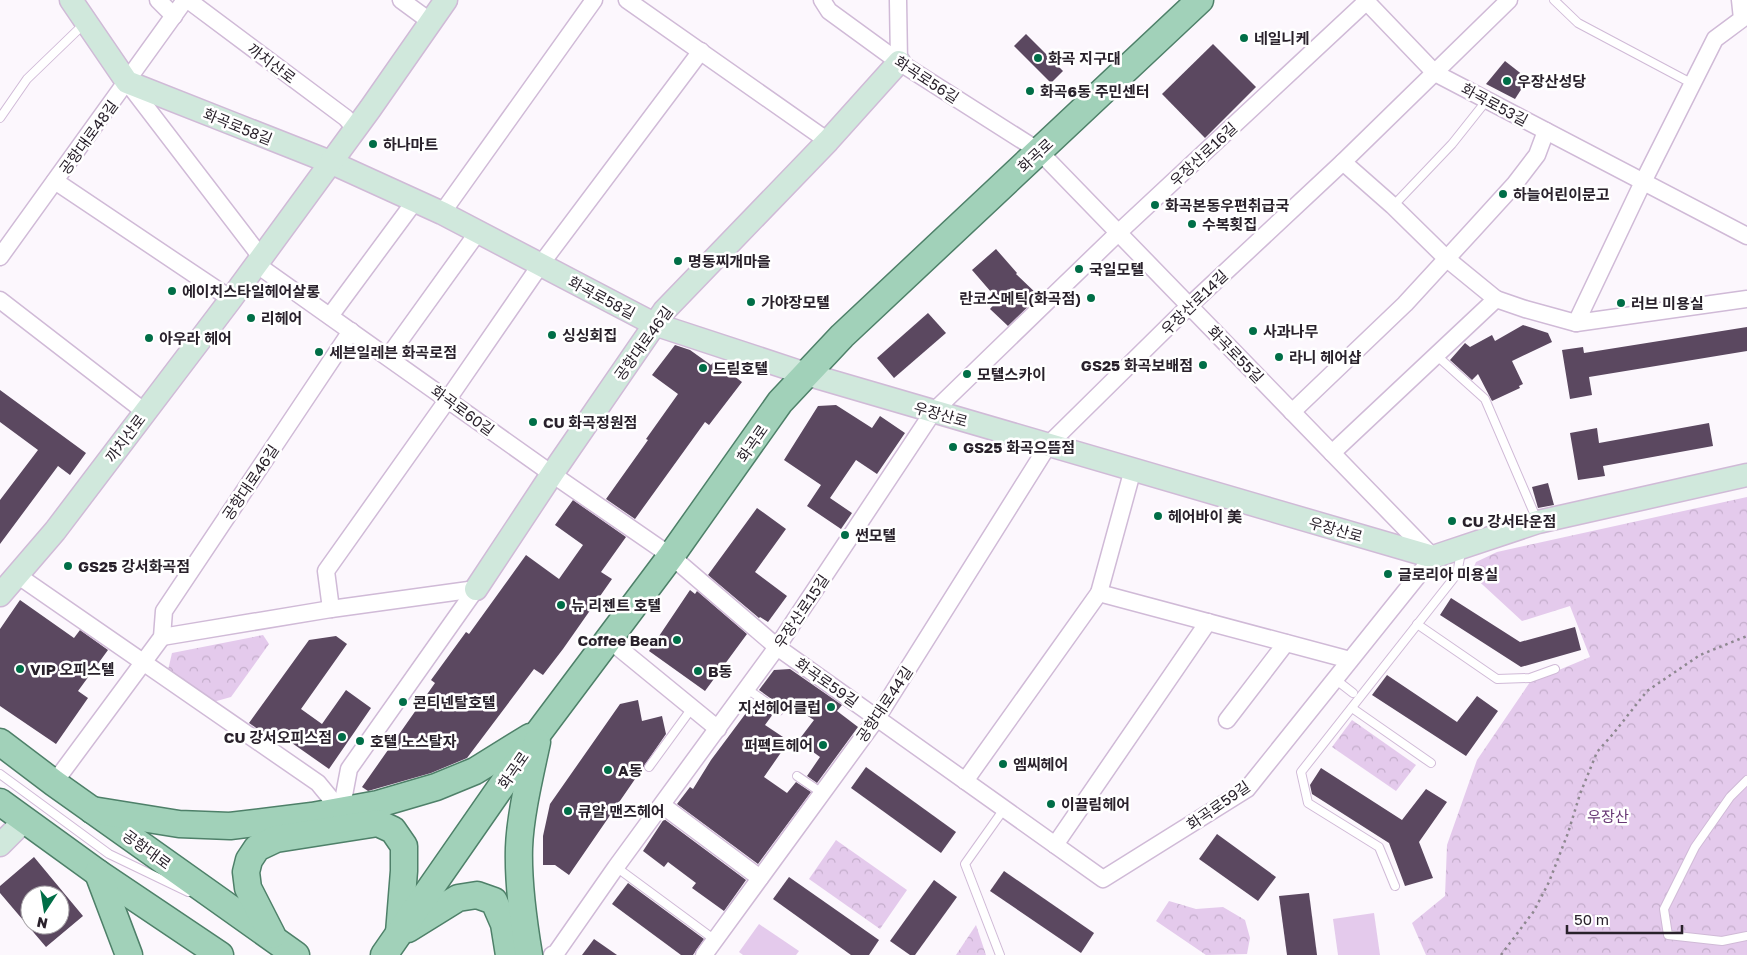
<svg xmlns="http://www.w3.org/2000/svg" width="1747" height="955" font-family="'Golos Text','Noto Sans KR',sans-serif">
<defs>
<pattern id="forest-crowns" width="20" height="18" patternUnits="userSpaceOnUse" patternTransform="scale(1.25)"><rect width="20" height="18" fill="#e4caec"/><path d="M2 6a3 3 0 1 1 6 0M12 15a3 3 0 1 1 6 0" fill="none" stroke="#c4adcb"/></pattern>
</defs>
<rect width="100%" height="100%" fill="#fcf7fd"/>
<g fill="url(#forest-crowns)">
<polygon points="1747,497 1747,955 1426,955 1412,923 1445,896 1447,845 1477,760 1530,682 1590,657 1570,606 1522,621 1471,574 1476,562 1497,552"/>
<polygon points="263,635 269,644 231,697 213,702 168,670 172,653"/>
<polygon points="1352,720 1416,765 1396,791 1332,747"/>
<polygon points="836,840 907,890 880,929 809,879"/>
<polygon points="1169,901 1196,909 1223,907 1245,920 1250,938 1247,954 1206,955 1156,921"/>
<polygon points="976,925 986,955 956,955"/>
</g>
<g fill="#e4caec">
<polygon points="1374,913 1380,955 1338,955 1333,919"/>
<polygon points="759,924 799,951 796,955 743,955 739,952"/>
</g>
<g fill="#5b4860" fill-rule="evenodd">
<polygon points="1026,34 1063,71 1051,83 1014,46"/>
<polygon points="1213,44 1256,87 1205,138 1162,94"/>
<polygon points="1505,61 1528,79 1515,99 1486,84"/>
<polygon points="996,249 1017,273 1016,274 1039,296 1008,326 990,309 998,300 972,270"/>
<polygon points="928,313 946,333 894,378 877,358"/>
<polygon points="1523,325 1548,333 1552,342 1512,361 1523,384 1519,386 1520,388 1492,401 1478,374 1472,380 1450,360 1465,343 1470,347 1492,335 1495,341"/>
<polygon points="1747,327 1747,351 1589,377 1592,395 1570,399 1562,350 1583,347 1584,353"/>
<polygon points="675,345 690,350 711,365 714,361 742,382 709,425 705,422 635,519 606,499 648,440 646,439 678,394 652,375"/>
<polygon points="0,390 86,453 70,475 58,466 0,544 0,500 38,450 0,422"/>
<polygon points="836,405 872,428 880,416 905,433 877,474 856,460 830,498 852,513 841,529 807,506 821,485 784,460 818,406"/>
<polygon points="1709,423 1713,446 1603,466 1605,476 1578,480 1570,433 1597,428 1599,443"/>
<polygon points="1548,483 1554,505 1538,508 1532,487"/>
<polygon points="573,500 626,537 601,572 612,579 563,649 543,675 534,669 467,758 431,773 368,791 362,787 435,683 431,680 466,632 469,634 526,555 559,579 583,545 555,525"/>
<polygon points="757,508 786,529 755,572 787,596 768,622 760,617 759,618 708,575"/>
<polygon points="690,590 695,594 697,591 747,634 705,691 649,651"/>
<polygon points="1451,598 1520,642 1575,627 1581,650 1521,667 1440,615"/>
<polygon points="20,600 74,638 80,630 108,650 78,691 88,698 56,744 0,706 0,629"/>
<polygon points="336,636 347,644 301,709 322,724 346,690 371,708 329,769 282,736 277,742 249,723 309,640"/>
<polygon points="790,669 842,705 837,711 858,727 817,783 807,776 820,757 798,741 814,720 783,700 780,705 759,690 774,670"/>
<polygon points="1387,675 1457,722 1477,696 1498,711 1466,756 1372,695"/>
<polygon points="638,700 642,721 662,716 666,734 569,875 555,865 543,865 543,836 550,804 620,704"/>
<polygon points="755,701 773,714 765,725 789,741 764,777 787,793 796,782 811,792 758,864 677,804 690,787 693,789 711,760"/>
<polygon points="866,767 956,832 941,853 851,788"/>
<polygon points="1321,768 1402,820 1426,789 1447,802 1419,842 1433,878 1405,886 1389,843 1312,794 1310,785"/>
<polygon points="664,819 746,880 724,911 692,888 696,883 668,862 664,867 643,851"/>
<polygon points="1217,834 1276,877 1258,901 1199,859"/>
<path d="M34,857l49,59 -37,31 -46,-54v-7zM30,895h30v30h-30z"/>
<polygon points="1004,871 1094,933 1081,953 990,891"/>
<polygon points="789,877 879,940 869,955 851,955 773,899"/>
<polygon points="934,880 957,897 915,955 910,955 890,941"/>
<polygon points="628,883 704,939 693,955 681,955 612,904"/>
<polygon points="1309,893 1317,955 1287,955 1279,896"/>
<polygon points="594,939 617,955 582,955"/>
</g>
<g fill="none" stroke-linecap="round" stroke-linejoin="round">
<g stroke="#d0bad7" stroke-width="10">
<g id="lane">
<polyline points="1554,0 1578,23 1691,83"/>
<polyline points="0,118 27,79 85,23"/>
<polyline points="1393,206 1452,144 1487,100"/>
<polyline points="1436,355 1485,399 1537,520"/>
<polyline points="1417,624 1497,679 1530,678 1555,669"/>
<polyline points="1335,679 1353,693"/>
<polyline points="747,689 779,711"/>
<polyline points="1352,708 1431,763"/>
<polyline points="649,767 692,708"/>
<polyline points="0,774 109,854 188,892"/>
<polyline points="797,776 822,793"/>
<polyline points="1747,780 1730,797 1695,847 1664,909 1668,935 1722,941 1747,936"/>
<polyline points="616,867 715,940"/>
<polyline points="1395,886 1379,847 1308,803 1301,772 1457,574 1461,552"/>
<polyline points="1000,955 965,864 1004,809"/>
</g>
</g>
<g stroke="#d0bad7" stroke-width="19">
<g id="street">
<polyline points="158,0 174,16"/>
<polyline points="188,0 346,118 355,129"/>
<polyline points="401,0 431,22"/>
<polyline points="627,0 828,141"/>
<polyline points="898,0 899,62"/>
<polyline points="1365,0 1435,73 1747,236"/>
<polyline points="127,82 261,257"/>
<polyline points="1343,162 1393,206 1447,259 1496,299"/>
<polyline points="55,181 231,299"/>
<polyline points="442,213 594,0"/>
<polyline points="0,257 185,0"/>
<polyline points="256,264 552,474 671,556 777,647 1103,879 1247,789 1433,557 1039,151 899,62 829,11 822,0"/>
<polyline points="0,300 145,412"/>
<polyline points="330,316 415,201"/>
<polyline points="1576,323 1643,182 1715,39 1742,19 1740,0"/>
<polyline points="388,357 478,232"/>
<polyline points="1292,412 1405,304 1473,230 1514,185 1537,155 1546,131"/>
<polyline points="1332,453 1496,299 1525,309 1576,323 1747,299"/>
<polyline points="17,575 318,783 341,811"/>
<polyline points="1099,593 1133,469"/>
<polyline points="331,609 326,571 448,399 541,264 701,51"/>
<polyline points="162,637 331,609 476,589"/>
<polyline points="608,639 718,729"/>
<polyline points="1227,720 1286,643"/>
<polyline points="965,781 1099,593 1350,660"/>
<polyline points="54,783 162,637 164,611 351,331"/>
<polyline points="662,805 760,878"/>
<polyline points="341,811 349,769 476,589"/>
<polyline points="1055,845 1208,622"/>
<polyline points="552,955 556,953 616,867 777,647 933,412 1118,233 1368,0"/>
<polyline points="704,955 877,718 1049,444 1189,306 1343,162 1509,0"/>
</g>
</g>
<g stroke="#d0bad7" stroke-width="25">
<g id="secondary">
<polyline points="71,0 127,82 330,162 442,213 654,324 806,374 1433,557 1538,522 1747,475"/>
<polyline points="476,589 552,474 664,311 828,141 899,62"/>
<polyline points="0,595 55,531 231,299 370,109 446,0"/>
<polyline points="0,845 25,820"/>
</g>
</g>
<g stroke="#4e8069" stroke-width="29">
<g id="primary">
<polyline points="0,742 54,783 296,955"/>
<polyline points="0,802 98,873 220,955"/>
<polyline points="92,810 179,824 230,826 312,816 378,804 436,787 475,771 530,737"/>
<polyline points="98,873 129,955"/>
<polyline points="408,929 458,898 477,895 494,901 504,924 509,955"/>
<polyline points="272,935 248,888 246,872 249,860 257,848 276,839 378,823 393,830 404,846 404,871 399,933"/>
<polyline points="384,955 539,732 671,556 780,402 842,336 1200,0"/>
<path d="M529,955c-6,-36 -11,-71 -10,-107 1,-32 11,-73 18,-106"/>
</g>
</g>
<polyline stroke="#8e8890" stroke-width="2.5" stroke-dasharray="2.5 4" stroke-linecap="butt" points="1501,955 1534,911 1549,882 1568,833 1580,794 1597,752 1613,734 1647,691 1700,655 1747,636"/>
<use href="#lane" stroke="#fff" stroke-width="8"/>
<use href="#street" stroke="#fff" stroke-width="16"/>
<use href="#secondary" stroke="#d0e8dc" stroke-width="22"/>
<use href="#primary" stroke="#a1d1b9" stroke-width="26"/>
</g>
<g fill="#006e47" stroke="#fff" stroke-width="2">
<circle cx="1244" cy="38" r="5"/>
<circle cx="1038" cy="58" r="5"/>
<circle cx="1507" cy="81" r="5"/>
<circle cx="1030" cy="91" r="5"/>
<circle cx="373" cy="144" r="5"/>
<circle cx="1503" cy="194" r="5"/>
<circle cx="1155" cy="205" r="5"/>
<circle cx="1192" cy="224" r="5"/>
<circle cx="678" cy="261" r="5"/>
<circle cx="1079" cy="269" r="5"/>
<circle cx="172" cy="291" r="5"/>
<circle cx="1091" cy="298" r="5"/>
<circle cx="751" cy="302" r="5"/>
<circle cx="1621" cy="303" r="5"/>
<circle cx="251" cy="318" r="5"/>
<circle cx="1253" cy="331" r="5"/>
<circle cx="552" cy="335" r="5"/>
<circle cx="149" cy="338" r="5"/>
<circle cx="319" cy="352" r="5"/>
<circle cx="1279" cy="357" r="5"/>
<circle cx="1203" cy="365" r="5"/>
<circle cx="703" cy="368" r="5"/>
<circle cx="967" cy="374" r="5"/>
<circle cx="533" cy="422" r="5"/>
<circle cx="953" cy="447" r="5"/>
<circle cx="1158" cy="516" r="5"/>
<circle cx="1452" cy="521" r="5"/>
<circle cx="845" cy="535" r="5"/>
<circle cx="68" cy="566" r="5"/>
<circle cx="1388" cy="574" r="5"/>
<circle cx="561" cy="605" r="5"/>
<circle cx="677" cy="640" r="5"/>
<circle cx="20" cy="669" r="5"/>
<circle cx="698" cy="671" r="5"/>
<circle cx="403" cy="702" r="5"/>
<circle cx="831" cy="707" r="5"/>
<circle cx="342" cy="737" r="5"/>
<circle cx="360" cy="741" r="5"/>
<circle cx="823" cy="745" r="5"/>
<circle cx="1003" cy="764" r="5"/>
<circle cx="608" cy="770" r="5"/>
<circle cx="1051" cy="804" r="5"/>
<circle cx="568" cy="811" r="5"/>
</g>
<g text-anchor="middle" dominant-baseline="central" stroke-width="5" stroke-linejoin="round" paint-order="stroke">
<g font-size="15" font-weight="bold" fill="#29212b" stroke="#fff" text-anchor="start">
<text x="1254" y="38">네일니케</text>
<text x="1048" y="58">화곡 지구대</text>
<text x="1517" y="81">우장산성당</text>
<text x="1040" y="91">화곡6동 주민센터</text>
<text x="383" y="144">하나마트</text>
<text x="1513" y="194">하늘어린이문고</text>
<text x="1165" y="205">화곡본동우편취급국</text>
<text x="1202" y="224">수복횟집</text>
<text x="688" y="261">명동찌개마을</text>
<text x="1089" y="269">국일모텔</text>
<text x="182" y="291">에이치스타일헤어살롱</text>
<text x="1081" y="298" text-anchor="end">란코스메틱(화곡점)</text>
<text x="761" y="302">가야장모텔</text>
<text x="1631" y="303">러브 미용실</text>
<text x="261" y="318">리헤어</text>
<text x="1263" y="331">사과나무</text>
<text x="562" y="335">싱싱회집</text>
<text x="159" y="338">아우라 헤어</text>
<text x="329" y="352">세븐일레븐 화곡로점</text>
<text x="1289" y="357">라니 헤어샵</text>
<text x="1193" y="365" text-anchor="end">GS25 화곡보배점</text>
<text x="713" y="368">드림호텔</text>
<text x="977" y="374">모텔스카이</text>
<text x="543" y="422">CU 화곡정원점</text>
<text x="963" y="447">GS25 화곡으뜸점</text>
<text x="1168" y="516">헤어바이 美</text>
<text x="1462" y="521">CU 강서타운점</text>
<text x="855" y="535">썬모텔</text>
<text x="78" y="566">GS25 강서화곡점</text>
<text x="1398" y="574">글로리아 미용실</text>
<text x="571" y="605">뉴 리젠트 호텔</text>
<text x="667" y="640" text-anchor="end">Coffee Bean</text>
<text x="30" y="669">VIP 오피스텔</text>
<text x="708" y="671">B동</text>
<text x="413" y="702">콘티넨탈호텔</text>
<text x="821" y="707" text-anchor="end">지선헤어클럽</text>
<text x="332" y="737" text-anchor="end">CU 강서오피스점</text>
<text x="370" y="741">호텔 노스탈자</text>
<text x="813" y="745" text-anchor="end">퍼펙트헤어</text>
<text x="1013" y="764">엠씨헤어</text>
<text x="618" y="770">A동</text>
<text x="1061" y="804">이끌림헤어</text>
<text x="578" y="811">큐알 맨즈헤어</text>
</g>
<g font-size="15" fill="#29212b" stroke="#fff">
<text transform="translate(272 63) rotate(37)">까치산로</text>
<text transform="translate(927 79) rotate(33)">화곡로56길</text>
<text transform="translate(1495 104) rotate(28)">화곡로53길</text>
<text transform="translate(238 126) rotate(22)">화곡로58길</text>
<text transform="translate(88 137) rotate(-54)">공항대로48길</text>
<text transform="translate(1203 154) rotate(-43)">우장산로16길</text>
<text transform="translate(1035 155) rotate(-43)">화곡로</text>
<text transform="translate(602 297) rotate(28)">화곡로58길</text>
<text transform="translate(1194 302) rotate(-44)">우장산로14길</text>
<text transform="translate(643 343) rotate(-54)">공항대로46길</text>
<text transform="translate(1236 354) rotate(46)">화곡로55길</text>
<text transform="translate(463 410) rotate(36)">화곡로60길</text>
<text transform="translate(941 414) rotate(16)">우장산로</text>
<text transform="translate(125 438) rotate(-53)">까치산로</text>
<text transform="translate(752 443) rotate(-55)">화곡로</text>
<text transform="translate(250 482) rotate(-56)">공항대로46길</text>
<text transform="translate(1336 529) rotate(16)">우장산로</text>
<text transform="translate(801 611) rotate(-56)">우장산로15길</text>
<text transform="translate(827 682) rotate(35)">화곡로59길</text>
<text transform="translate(884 704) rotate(-56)">공항대로44길</text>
<text transform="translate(513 770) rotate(-55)">화곡로</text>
<text transform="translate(1218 805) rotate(-35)">화곡로59길</text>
<text transform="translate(147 849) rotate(36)">공항대로</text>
</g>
<g font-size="15" fill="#683875" stroke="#fff">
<text x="1608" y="816">우장산</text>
</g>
</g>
<g transform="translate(45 910) rotate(192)"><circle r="24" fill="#ffffff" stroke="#a9a6aa"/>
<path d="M0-4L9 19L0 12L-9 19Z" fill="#006e47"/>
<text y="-8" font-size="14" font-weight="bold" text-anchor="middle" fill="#29212b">N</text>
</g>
<path d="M1567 925v8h115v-8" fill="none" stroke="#29212b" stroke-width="2.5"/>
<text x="1574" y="925" font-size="15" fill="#29212b" stroke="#ffffff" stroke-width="4" paint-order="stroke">50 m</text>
</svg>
